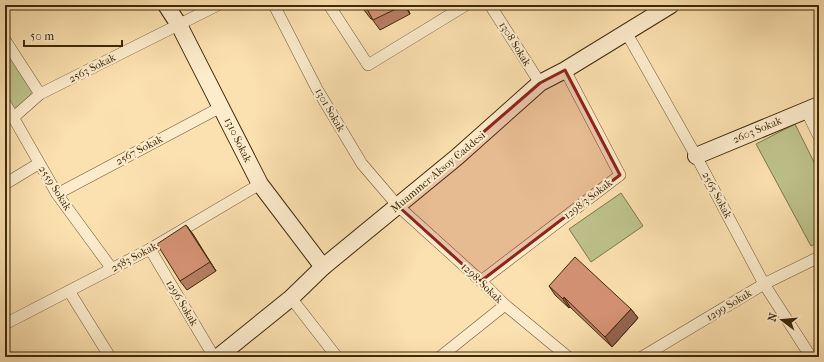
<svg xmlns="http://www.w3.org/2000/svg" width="824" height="362" font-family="'IM FELL French Canon',serif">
<rect width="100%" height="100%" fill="#fce1b0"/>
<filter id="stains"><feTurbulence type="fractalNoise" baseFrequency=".005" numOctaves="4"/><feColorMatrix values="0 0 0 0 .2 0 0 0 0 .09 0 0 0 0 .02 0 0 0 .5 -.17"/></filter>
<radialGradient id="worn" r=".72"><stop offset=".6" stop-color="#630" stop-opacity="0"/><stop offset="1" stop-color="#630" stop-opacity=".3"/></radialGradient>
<g fill="#bec38c" stroke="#7e764b">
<polygon points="5,40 40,94 14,117 5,103"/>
<polygon points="795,124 819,172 819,242 811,246 756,144"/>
<polygon points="621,193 643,226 591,262 569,229"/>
</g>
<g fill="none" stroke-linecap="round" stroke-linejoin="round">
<g stroke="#6e5734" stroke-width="12">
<g id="street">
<polyline points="274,5 317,89 362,164 398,206 481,281 505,305 568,357"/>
<polyline points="329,5 368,65 466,5"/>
<polyline points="490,5 540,83"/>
<polyline points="626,32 696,156 764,284 811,357"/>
<polyline points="5,40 40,94"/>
<polyline points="5,103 57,194 112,269"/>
<polyline points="806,110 819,137"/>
<polyline points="14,117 40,94 218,5"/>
<polyline points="5,184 38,164"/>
<polyline points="57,194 221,107"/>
<polyline points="150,249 214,357"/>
<polyline points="481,281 620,175 565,70"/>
<polyline points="69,291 110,357"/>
<polyline points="291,298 337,357"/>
<polyline points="5,324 150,249 260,184"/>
<polyline points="440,357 505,305"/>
<polyline points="642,357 764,284 819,257"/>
</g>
</g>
<g stroke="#3f290a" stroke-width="18">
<g id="secondary">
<polyline points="166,5 179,25 260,184 323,267"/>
<polyline points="696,156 819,105"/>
<polyline points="218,357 291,298 323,267 457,157 540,83 565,70 671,5"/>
</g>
</g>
<use href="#street" stroke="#fdeccc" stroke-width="11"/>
<use href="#secondary" stroke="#fdeccc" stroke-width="16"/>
</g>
<g fill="#b77e64" stroke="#3f290a">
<polygon points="362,5 406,5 410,14 380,30 372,19 371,19 364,10"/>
<polygon points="186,225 216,271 187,290 180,281"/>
<polygon points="549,286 631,309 638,318 612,347 570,307 569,308 555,295"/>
</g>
<g fill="#956651" stroke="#3f290a">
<polygon points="404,5 406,5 410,14"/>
<polygon points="186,225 193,234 216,271 210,262"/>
<polygon points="564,297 570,307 569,308 563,299"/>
<polygon points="631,309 638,318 612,347 605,337"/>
</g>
<g fill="#d59274" stroke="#3f290a">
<polygon points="362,5 404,5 373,20 367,9 364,10"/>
<polygon points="186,225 210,262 180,281 157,244"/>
<polygon points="575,257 631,309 605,337 564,297 563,299 549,286"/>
</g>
<path fill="#8f2418" fill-opacity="0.2" stroke="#8f2418" stroke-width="3" stroke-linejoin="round" d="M565,70l55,105 -139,106 -83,-75 142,-123z"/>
<g text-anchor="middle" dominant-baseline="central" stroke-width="4" stroke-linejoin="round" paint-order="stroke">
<g font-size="11" fill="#3f290a" stroke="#fdeccc">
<text transform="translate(515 44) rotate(58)">1308 Sokak</text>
<text transform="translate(92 68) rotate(-27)">2563 Sokak</text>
<text transform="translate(330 110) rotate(60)">1301 Sokak</text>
<text transform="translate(757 130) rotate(-23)">2603 Sokak</text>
<text transform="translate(238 140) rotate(64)">1310 Sokak</text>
<text transform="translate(139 150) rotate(-28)">2567 Sokak</text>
<text transform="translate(438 172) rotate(-40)">Muammer Aksoy Caddesi</text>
<text transform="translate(55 188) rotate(57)">2559 Sokak</text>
<text transform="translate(717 195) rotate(62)">2565 Sokak</text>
<text transform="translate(588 199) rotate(-38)">1298/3 Sokak</text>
<text transform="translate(134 257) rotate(-28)">2583 Sokak</text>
<text transform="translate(482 283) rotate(44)">1298. Sokak</text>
<text transform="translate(182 303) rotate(59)">1296 Sokak</text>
<text transform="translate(729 305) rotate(-31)">1299 Sokak</text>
</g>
</g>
<rect width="824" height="362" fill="none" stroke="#fce1b0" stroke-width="20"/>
<rect x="6" y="6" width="812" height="350" fill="none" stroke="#3f290a" stroke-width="2"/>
<rect x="10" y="10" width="804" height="342" fill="none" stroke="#3f290a"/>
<g transform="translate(782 320) rotate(286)" stroke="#fdeccc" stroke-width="3" paint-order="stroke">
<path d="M0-3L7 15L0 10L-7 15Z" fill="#3f290a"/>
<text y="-6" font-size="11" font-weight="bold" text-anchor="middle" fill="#3f290a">N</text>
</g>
<path d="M24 40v6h98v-6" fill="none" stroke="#3f290a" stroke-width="2"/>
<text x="30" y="40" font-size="12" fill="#3f290a" stroke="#fdeccc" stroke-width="3" paint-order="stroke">50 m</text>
<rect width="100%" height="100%" filter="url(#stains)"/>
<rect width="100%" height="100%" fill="url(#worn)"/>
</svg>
